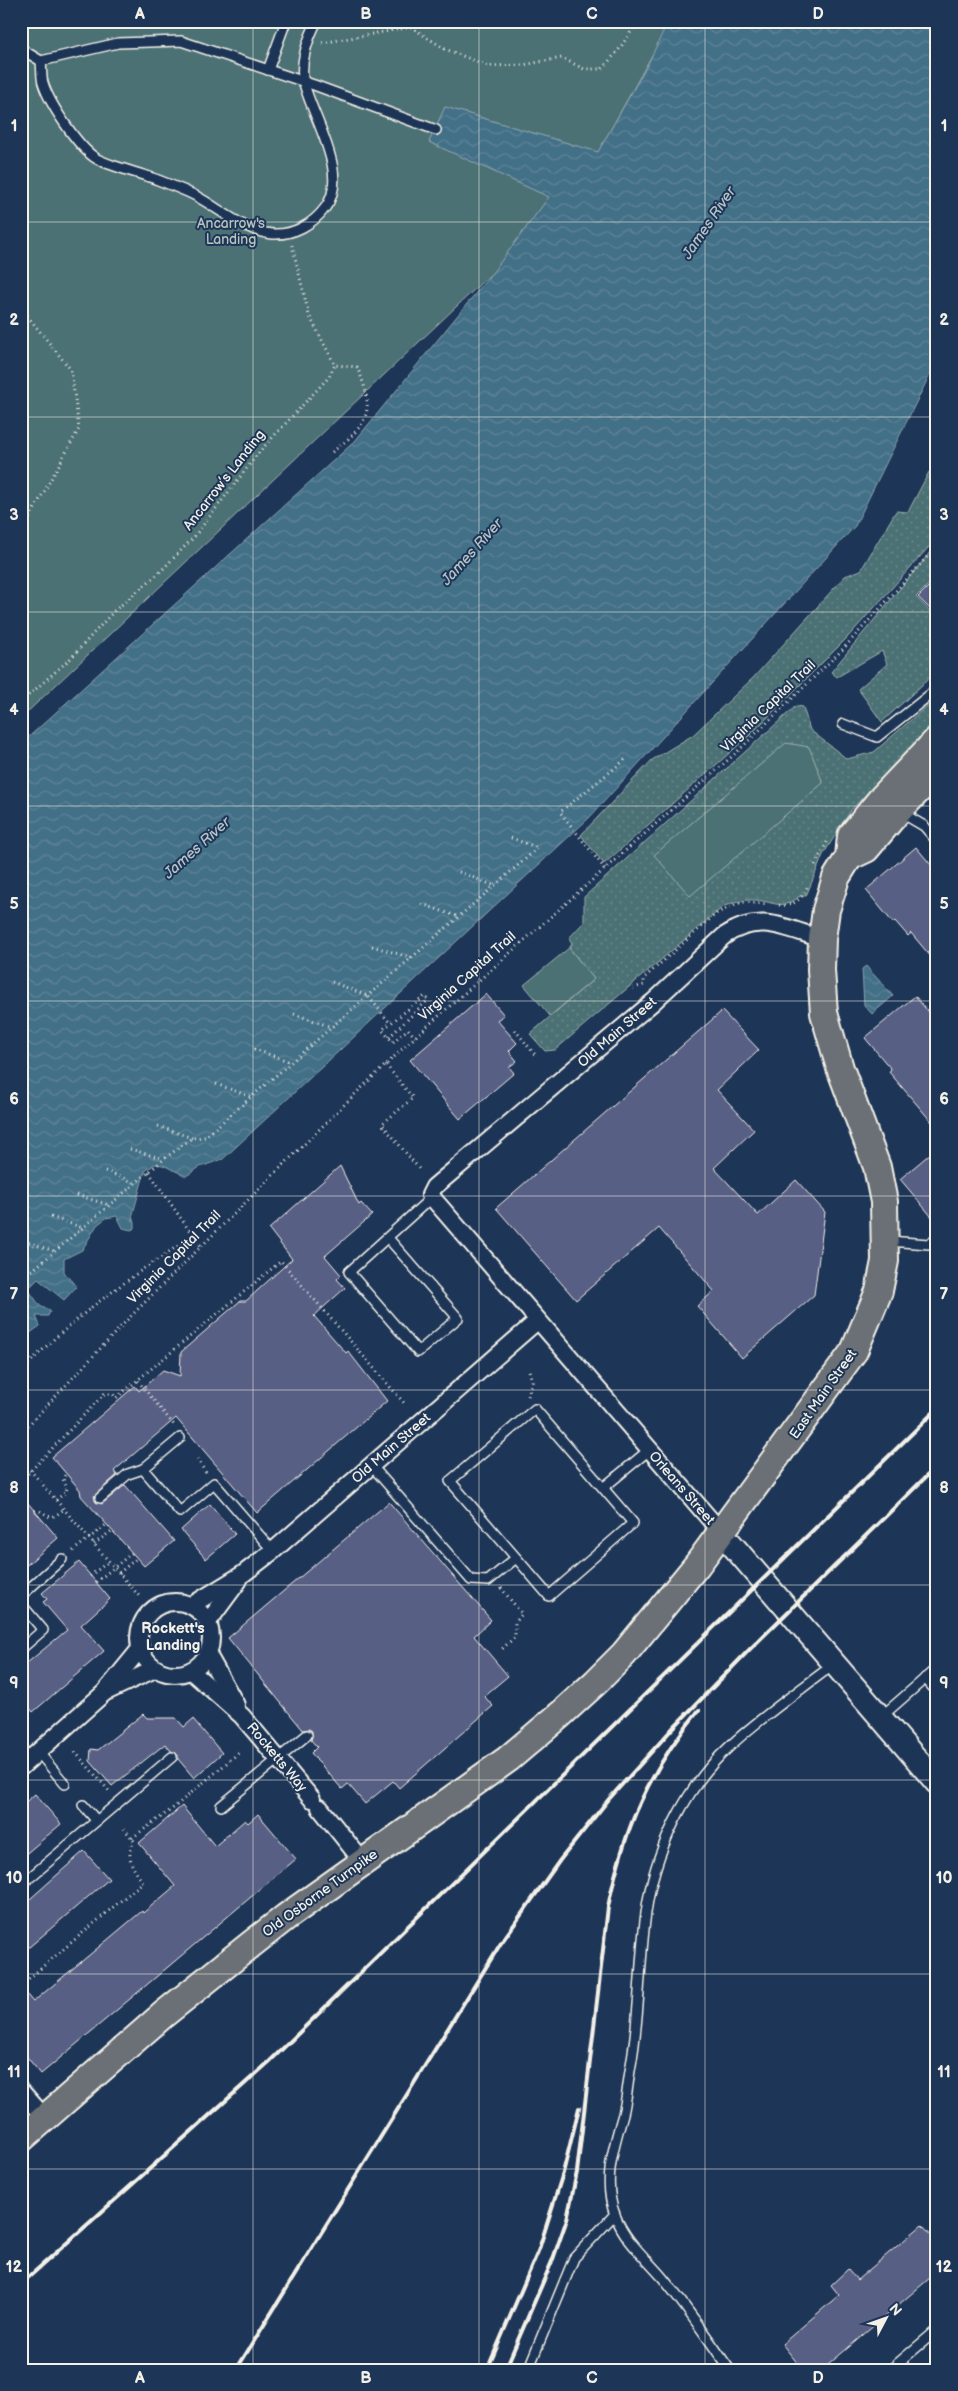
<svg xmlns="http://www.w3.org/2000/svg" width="958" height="2391" font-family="'Balsamiq Sans',sans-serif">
<defs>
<pattern id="grass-dots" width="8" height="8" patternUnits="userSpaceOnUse" patternTransform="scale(1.25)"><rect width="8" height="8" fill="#4c7174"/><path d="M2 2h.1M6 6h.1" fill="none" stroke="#668688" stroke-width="1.8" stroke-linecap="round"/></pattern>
<pattern id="water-waves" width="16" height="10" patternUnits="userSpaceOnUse" patternTransform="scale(1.25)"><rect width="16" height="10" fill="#436f87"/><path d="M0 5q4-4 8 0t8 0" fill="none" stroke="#5f8498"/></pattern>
</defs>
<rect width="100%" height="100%" fill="#1d3557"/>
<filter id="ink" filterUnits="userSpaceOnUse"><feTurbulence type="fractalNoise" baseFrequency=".02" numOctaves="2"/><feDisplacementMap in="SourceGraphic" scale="10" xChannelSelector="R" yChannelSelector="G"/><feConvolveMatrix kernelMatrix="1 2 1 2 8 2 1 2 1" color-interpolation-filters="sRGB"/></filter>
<g filter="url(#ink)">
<g fill="url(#grass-dots)" stroke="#a0b1ae">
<polygon points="929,472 937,477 937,538 846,639 751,734 604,864 581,835 652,760 693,735 754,677 845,576 861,570 896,511 908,512"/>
<polygon points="937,544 937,576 916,597 937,619 937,671 882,722 858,689 887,664 882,651 837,677 831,672"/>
<path d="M937,697v22l-86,91 -28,45 -17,41h-6c-18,15 -25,6 -44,4 -11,-1 -21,3 -32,6l-169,144 -10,1 -15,-17 64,-55 -25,-31 3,-4 -3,-6 15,-16v-25l212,-191 7,1 7,23 37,29 27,-7z"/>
</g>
<g fill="#4c7174" stroke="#a0b1ae">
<polygon points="21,21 671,21 598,152 445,107 429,142 549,197 493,272 21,718"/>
<polygon points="786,743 809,747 823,783 690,896 654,855"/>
<polygon points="569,948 594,979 550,1016 524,985"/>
</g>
<g fill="url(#water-waves)" stroke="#8aa3ae">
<polygon points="668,21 937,21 937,360 855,526 590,817 223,1159 200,1167 186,1176 163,1165 155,1164 145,1171 132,1217 135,1222 135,1228 131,1230 123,1228 117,1216 106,1218 97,1225 82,1250 64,1259 64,1272 77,1286 64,1300 38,1279 28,1289 40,1306 50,1311 48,1316 36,1316 40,1326 30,1333 21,1332 21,744 355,441 493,272 549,197 429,142 445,107 598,152 649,62"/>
<polygon points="866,966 893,996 872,1014 864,1005 862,969"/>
</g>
<g fill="#595f85" stroke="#f4f1e8">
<polygon points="937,578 937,616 918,597"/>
<polygon points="916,847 937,872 937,964 911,933 908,936 895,921 893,923 866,890"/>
<polygon points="486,994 504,1015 497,1020 517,1043 509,1051 517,1061 509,1067 514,1073 460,1119 410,1060"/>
<polygon points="915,996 937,1022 937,1128 889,1072 891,1069 865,1038"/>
<polygon points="722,1011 759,1050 717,1090 754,1130 714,1168 758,1215 796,1180 825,1212 814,1295 742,1358 697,1306 714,1291 659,1228 576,1300 496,1208"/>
<polygon points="937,1148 937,1223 900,1179"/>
<polygon points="340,1166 359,1205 361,1203 372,1215 325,1256 341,1275 337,1279 345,1288 314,1316 346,1353 348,1351 387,1401 257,1513 176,1418 114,1471 117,1475 94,1496 96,1502 102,1504 125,1485 174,1541 144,1566 81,1496 80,1490 52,1457 135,1386 139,1391 163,1370 180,1376 181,1352 240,1301 246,1301 292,1259 269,1229"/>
<polygon points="21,1495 58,1538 21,1570"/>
<polygon points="389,1502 491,1620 474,1636 508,1676 484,1696 493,1706 399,1788 393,1781 365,1804 348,1784 342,1789 311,1753 317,1747 311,1740 312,1731 309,1729 303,1730 228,1638"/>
<polygon points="210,1504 235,1534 206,1559 181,1530"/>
<polygon points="79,1562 110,1599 81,1625 104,1651 33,1712 21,1698 21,1668 67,1630 43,1602 47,1599 42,1593"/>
<polygon points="143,1714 147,1718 176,1718 184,1727 193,1719 222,1753 194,1778 178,1759 176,1753 171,1751 165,1744 112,1786 90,1761 91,1749 98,1750"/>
<polygon points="35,1794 61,1824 21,1858 21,1806"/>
<polygon points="182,1806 215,1846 245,1820 248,1823 258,1814 296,1859 41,2074 21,2050 21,1988 33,2002 142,1911 143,1913 175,1886 139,1843"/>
<polygon points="84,1851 109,1879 21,1954 21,1907"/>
<polygon points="922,2225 937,2241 937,2272 822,2370 803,2370 782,2344 839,2295 831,2285 848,2269 857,2280"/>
</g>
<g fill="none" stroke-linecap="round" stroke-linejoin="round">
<g stroke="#f4f1e8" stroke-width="12">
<g id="lane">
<polyline points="21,49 41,61 118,43 181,41 314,85 436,130"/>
<path d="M41,61c1,7 0,15 2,22 6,20 34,62 51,74 10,8 50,17 64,23 13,5 26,10 38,16 24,13 50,36 77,38 21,1 40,-10 52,-26 26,-33 -13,-91 -21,-125 -5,-19 4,-45 13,-62"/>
<polyline points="268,70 286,21"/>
<polyline points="843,724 877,737 937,689"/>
<polyline points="900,812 924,826 937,841"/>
<polyline points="388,1238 458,1318 418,1352 349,1272 431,1198"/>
<polyline points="888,1241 929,1244 937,1239"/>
<polyline points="180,1438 143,1469 180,1512 214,1483 273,1551"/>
<polyline points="371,1465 471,1580 488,1581 516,1558"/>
<polyline points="603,1488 633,1523 549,1596 450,1481 535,1409 603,1488 649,1450"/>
<polyline points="100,1498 128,1474 143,1469"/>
<polyline points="21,1596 62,1559"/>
<polyline points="21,1604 43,1630 21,1649"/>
<polyline points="925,1678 937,1692"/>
<polyline points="881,1717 937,1668"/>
<polyline points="21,1748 31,1759"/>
<polyline points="39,1753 65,1784"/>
<polyline points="83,1805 96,1820"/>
<polyline points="221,1806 307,1735"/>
<polyline points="21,1885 172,1757"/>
<polyline points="528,2370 574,2258 615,2214"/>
<path d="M730,2370c-22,-31 -44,-64 -68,-93 -18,-21 -37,-36 -47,-62 -13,-34 -1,-69 8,-101 4,-16 5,-33 8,-49 9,-50 8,-102 15,-152 8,-61 39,-126 84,-167 32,-30 69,-55 104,-82"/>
<polyline points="890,2370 937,2330"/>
</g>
</g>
<g stroke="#f4f1e8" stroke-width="20">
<g id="street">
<path d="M721,1532l-291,-337 4,-8 219,-185 71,-66c35,-24 61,-8 98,3"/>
<circle cx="175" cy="1638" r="36"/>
<polyline points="192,1605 243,1574 273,1551 537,1321"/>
<polyline points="208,1622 239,1580"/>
<polyline points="208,1655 236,1705"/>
<polyline points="191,1671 242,1716 312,1799"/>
<polyline points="108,1691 155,1669"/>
<polyline points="21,1767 104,1693 140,1649"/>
<polyline points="320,1808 363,1862"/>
<polyline points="21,2091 45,2118"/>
</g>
</g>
<g stroke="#f4f1e8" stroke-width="26">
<polyline id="secondary" points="721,1532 937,1783"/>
</g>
<g stroke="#f4f1e8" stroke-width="30">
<g id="primary">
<polyline points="849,857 866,849 898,811 937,771"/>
<polyline points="21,2139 164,2014 249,1946 286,1917 508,1759 561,1714 596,1682 624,1654 697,1565 854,1351 879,1291 885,1261 884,1202 877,1167 840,1068 824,1013 821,970 822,939 826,910 836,878 849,857 851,836 881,799 937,740"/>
</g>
</g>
<g stroke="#f4f1e8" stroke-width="3" stroke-dasharray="1 4" stroke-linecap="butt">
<polyline points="390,30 398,21"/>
<polyline points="322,43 411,27 445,49 488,66 523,65 562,58 584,69 602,69 618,51 638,21"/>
<polyline points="21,308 71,370 79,429 21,533"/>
<path d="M332,452c37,-28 44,-41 25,-85l-22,-2"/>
<polyline points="21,702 71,658 114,611 159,573 194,537 260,451 329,377 335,365 309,315 292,245"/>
<polyline points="815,865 827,842"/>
<polyline points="605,869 560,812 626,759"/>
<polyline points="459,872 495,886"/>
<polyline points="422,904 459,917"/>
<path d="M779,905c15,2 24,-7 29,-20"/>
<polyline points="372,946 412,958"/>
<polyline points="332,982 368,996 390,1023"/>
<polyline points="633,988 644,985 644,978 717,913 742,902 766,904"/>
<polyline points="294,1014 332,1027"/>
<polyline points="515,1030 537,1057"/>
<polyline points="389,1037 428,1000 425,996 382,1030 393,1042 408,1029 415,1037"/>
<polyline points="254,1049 291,1062"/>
<polyline points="386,1065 413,1098 382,1124 420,1170"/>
<polyline points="216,1084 252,1097"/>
<polyline points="158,1126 192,1138"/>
<polyline points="130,1149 163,1159"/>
<polyline points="105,1171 136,1183"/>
<polyline points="149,1172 193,1236"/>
<polyline points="77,1195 109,1205"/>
<polyline points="51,1217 83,1228"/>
<polyline points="24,1241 54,1251"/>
<polyline points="21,1292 25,1276 28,1274 164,1159 192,1138 205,1137 538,848 509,837"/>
<polyline points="21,1371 54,1339 93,1306 143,1269 193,1236 201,1246"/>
<polyline points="138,1381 174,1425"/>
<polyline points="528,1396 532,1381 529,1370"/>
<polyline points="21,1433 130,1317 354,1095 415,1037 737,752 843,649 937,546"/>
<polyline points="21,1457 23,1456 27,1460 21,1466"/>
<polyline points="197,1459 206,1473"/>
<polyline points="30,1470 139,1596"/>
<polyline points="21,1481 104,1394 113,1394 116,1398 281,1261 405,1404"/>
<polyline points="56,1500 66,1492 67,1488 63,1479 66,1473"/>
<polyline points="35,1511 40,1511 50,1517 55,1516 64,1509"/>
<polyline points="94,1544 113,1530"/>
<polyline points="73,1551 107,1524"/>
<polyline points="119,1573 137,1558"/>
<polyline points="90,1576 109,1561"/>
<polyline points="96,1582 132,1553"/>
<polyline points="501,1588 522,1614 515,1623 515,1637 502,1649"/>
<polyline points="75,1752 110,1792"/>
<polyline points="132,1838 172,1809 241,1751"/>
<path d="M21,1985l122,-103c-10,-13 -18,-25 -9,-41l-11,-14"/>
</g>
<use href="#lane" stroke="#1d3557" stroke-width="9"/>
<use href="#street" stroke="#1d3557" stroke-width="16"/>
<use href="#secondary" stroke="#1d3557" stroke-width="22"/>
<use href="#primary" stroke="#6b6f75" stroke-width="26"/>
<g stroke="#f4f1e8" stroke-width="4">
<polyline points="21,2284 269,2062 937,1409"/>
<polyline points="236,2370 501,1943 560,1860 609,1799 672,1729 750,1649 937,1466"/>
<polyline points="487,2370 539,2249 563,2173 579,2108"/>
<path d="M505,2370l48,-111 14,-40 10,-47 31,-265c16,-79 40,-135 91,-197"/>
</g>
</g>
</g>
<path fill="none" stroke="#f4f1e8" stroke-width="1" stroke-opacity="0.55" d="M253,21v2349M479,21v2349M705,21v2349M21,222h916M21,417h916M21,612h916M21,806h916M21,1001h916M21,1196h916M21,1390h916M21,1585h916M21,1780h916M21,1974h916M21,2169h916"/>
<g text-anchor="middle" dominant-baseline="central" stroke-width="4" stroke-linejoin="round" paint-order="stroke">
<g font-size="14" fill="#b9c4bf" stroke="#1d3557">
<text x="231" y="223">Ancarrow's<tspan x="231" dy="16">Landing</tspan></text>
</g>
<g font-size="14" fill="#f4f1e8" stroke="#1d3557">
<text transform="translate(224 480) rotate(-52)">Ancarrow’s Landing</text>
<text transform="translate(768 706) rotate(-44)">Virginia Capital Trail</text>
<text transform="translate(467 976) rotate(-42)">Virginia Capital Trail</text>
<text transform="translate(617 1032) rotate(-41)">Old Main Street</text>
<text transform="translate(174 1257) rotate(-45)">Virginia Capital Trail</text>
<text transform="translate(823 1394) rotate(-55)">East Main Street</text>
<text transform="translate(391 1448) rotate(-41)">Old Main Street</text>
<text transform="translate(682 1488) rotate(49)">Orleans Street</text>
<text transform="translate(277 1757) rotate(50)">Rocketts Way</text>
<text transform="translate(320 1893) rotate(-36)">Old Osborne Turnpike</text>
</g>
<g font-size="15" font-style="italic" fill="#b6c4c6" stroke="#1d3557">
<text transform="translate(709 223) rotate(-56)">James River</text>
<text transform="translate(472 552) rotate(-48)">James River</text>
<text transform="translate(197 848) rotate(-42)">James River</text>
</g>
<g font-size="15" font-weight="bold" fill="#f4f1e8" stroke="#1d3557">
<text x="173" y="1628">Rockett's<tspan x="173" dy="17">Landing</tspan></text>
</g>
</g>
<rect width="958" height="2391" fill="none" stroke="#1d3557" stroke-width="55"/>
<g transform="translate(886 2318) rotate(49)" stroke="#1d3557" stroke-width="4" paint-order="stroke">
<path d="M0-4L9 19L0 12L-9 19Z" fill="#f4f1e8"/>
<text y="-8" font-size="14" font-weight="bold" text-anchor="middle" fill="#f4f1e8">N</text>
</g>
<rect x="28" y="28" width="902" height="2336" fill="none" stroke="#f4f1e8" stroke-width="2"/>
<g font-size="16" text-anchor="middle" font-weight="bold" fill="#f4f1e8">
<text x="140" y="19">A</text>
<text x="366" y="19">B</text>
<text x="592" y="19">C</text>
<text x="818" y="19">D</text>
<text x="14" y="131">1</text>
<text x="944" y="131">1</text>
<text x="14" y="325">2</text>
<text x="944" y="325">2</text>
<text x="14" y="520">3</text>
<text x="944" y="520">3</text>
<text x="14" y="715">4</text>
<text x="944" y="715">4</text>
<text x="14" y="909">5</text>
<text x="944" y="909">5</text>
<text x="14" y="1104">6</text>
<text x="944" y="1104">6</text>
<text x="14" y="1299">7</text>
<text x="944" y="1299">7</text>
<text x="14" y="1493">8</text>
<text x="944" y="1493">8</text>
<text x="14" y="1688">9</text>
<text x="944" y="1688">9</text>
<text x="14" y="1883">10</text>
<text x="944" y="1883">10</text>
<text x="14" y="2077">11</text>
<text x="944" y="2077">11</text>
<text x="14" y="2272">12</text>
<text x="944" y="2272">12</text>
<text x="140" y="2383">A</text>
<text x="366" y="2383">B</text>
<text x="592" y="2383">C</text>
<text x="818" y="2383">D</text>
</g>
</svg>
